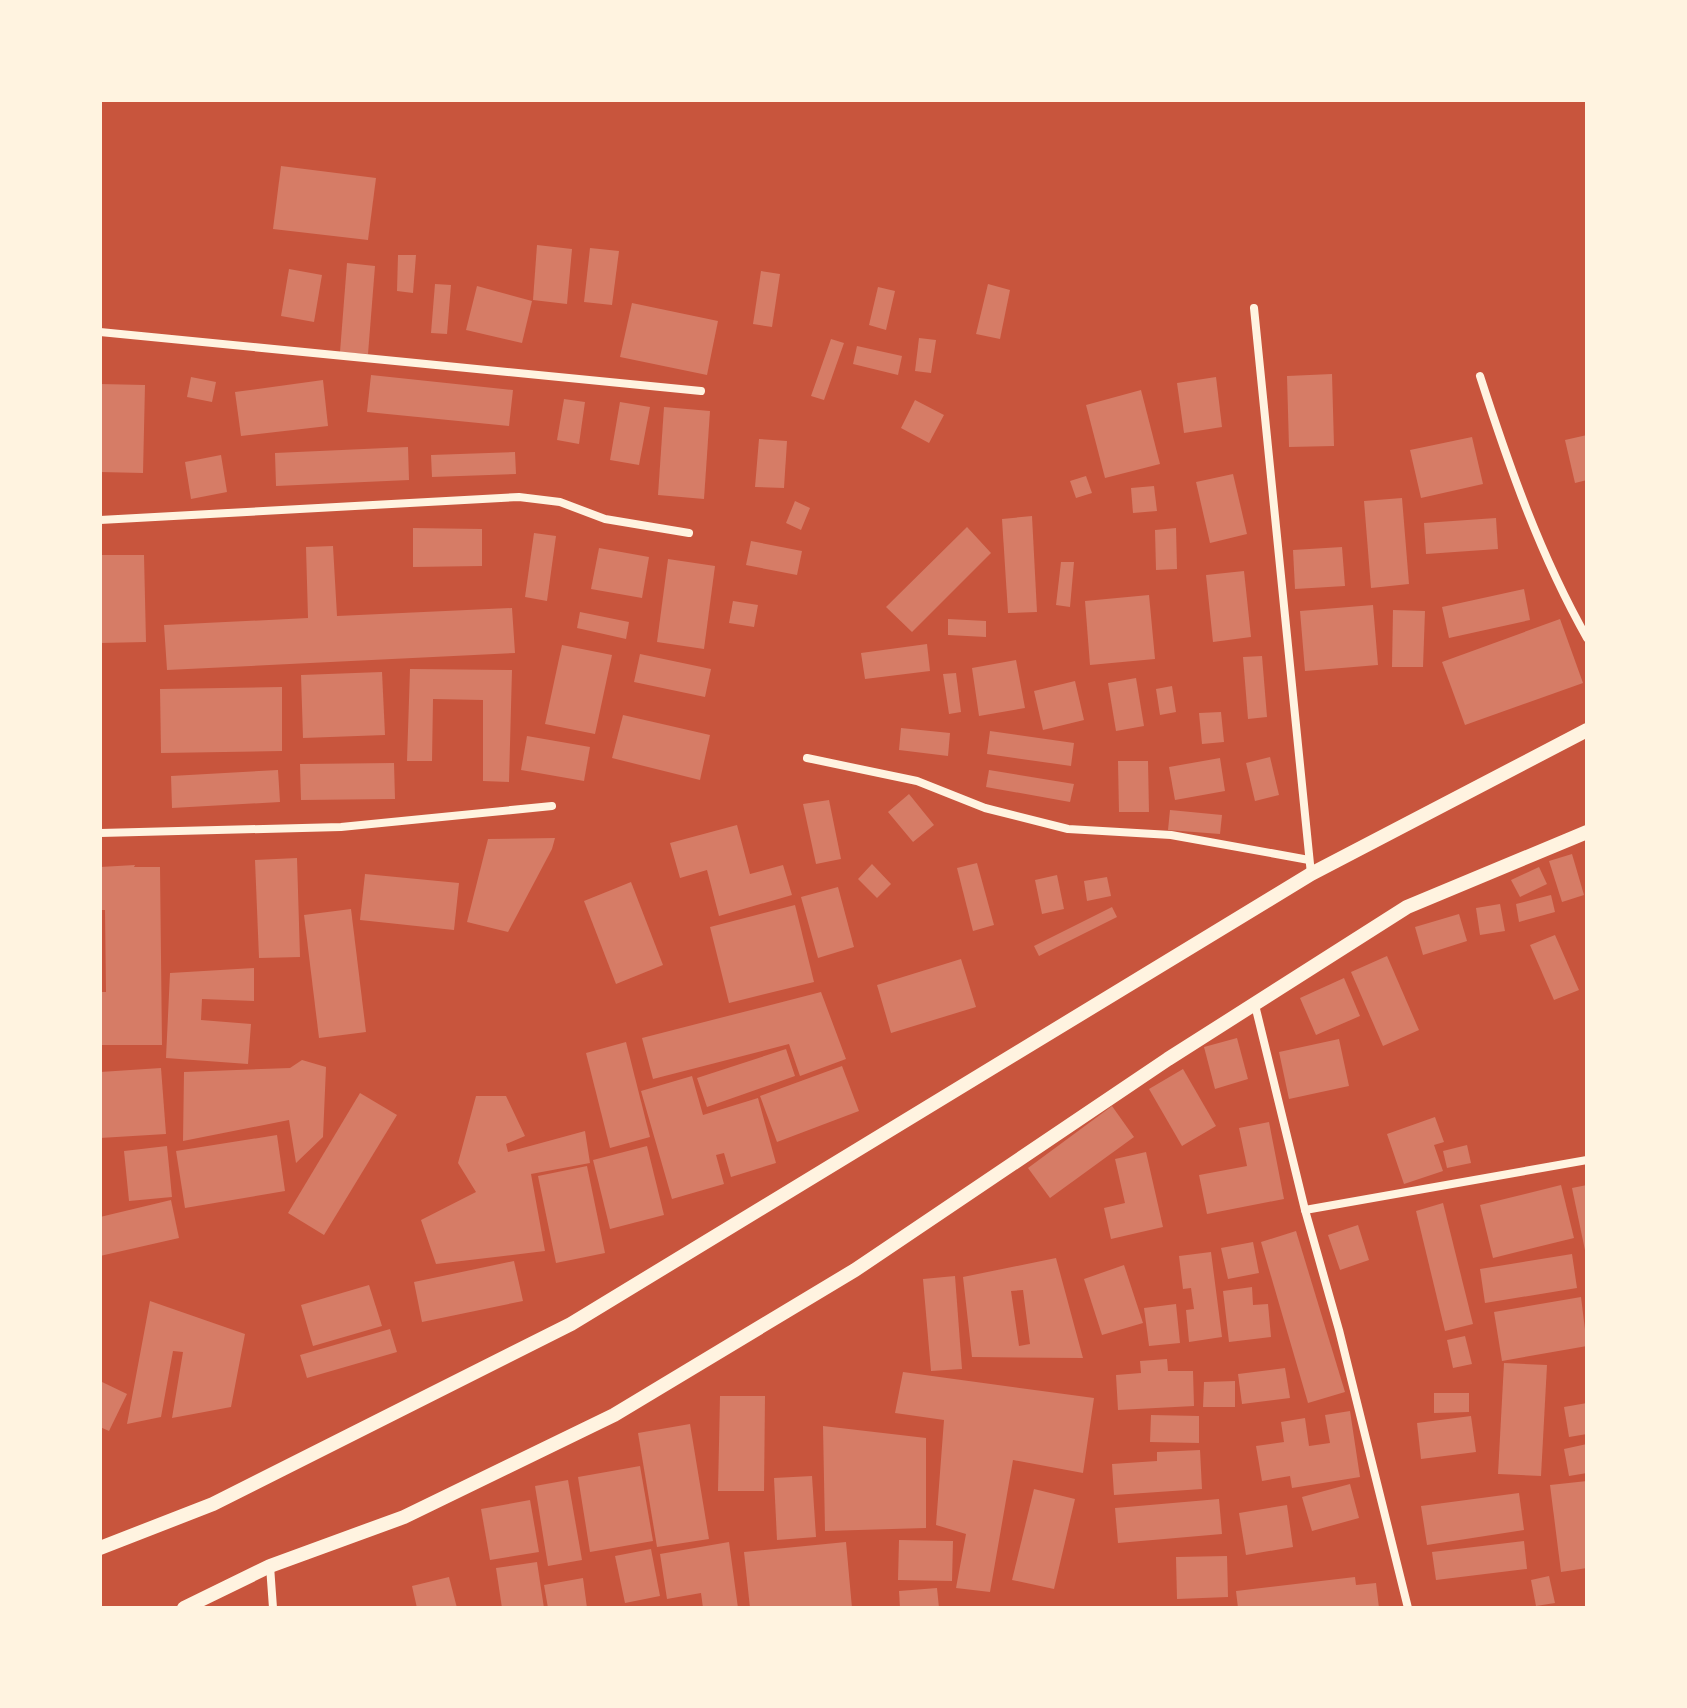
<svg xmlns="http://www.w3.org/2000/svg" width="1687" height="1708" font-family="'PT Sans Narrow',sans-serif">
<rect width="100%" height="100%" fill="#c8553d"/>
<g fill="#d67c66" fill-rule="evenodd">
<polygon points="281,166 376,178 368,240 273,229"/>
<polygon points="537,245 572,249 567,304 533,300"/>
<polygon points="590,248 619,251 612,305 584,302"/>
<polygon points="398,255 416,255 413,293 397,291"/>
<polygon points="347,263 375,266 368,354 340,352"/>
<polygon points="289,269 322,275 314,322 281,316"/>
<polygon points="761,271 780,274 772,327 753,324"/>
<polygon points="435,284 451,285 447,334 431,333"/>
<polygon points="988,284 1010,290 1000,339 976,334"/>
<polygon points="477,286 532,301 522,343 466,330"/>
<polygon points="878,287 895,291 886,330 869,325"/>
<polygon points="632,303 718,321 707,375 620,357"/>
<polygon points="919,338 936,340 931,373 915,371"/>
<polygon points="831,339 844,343 824,400 811,396"/>
<polygon points="857,346 902,356 898,375 853,364"/>
<polygon points="1332,374 1334,446 1289,447 1287,376"/>
<polygon points="371,375 513,390 509,426 367,412"/>
<polygon points="191,377 216,382 212,402 187,397"/>
<polygon points="1216,377 1222,427 1184,433 1177,383"/>
<polygon points="323,380 328,426 241,436 235,392"/>
<polygon points="100,384 145,385 143,473 100,472"/>
<polygon points="1141,390 1160,464 1105,478 1086,405"/>
<polygon points="564,399 585,402 579,444 557,440"/>
<polygon points="915,400 944,415 929,443 901,428"/>
<polygon points="620,402 650,407 639,465 610,460"/>
<polygon points="664,407 710,411 704,499 658,495"/>
<polygon points="1587,435 1587,480 1575,483 1565,440"/>
<polygon points="1472,437 1483,484 1421,498 1410,450"/>
<polygon points="759,439 787,441 784,488 755,487"/>
<polygon points="408,447 409,480 276,486 275,453"/>
<polygon points="515,452 516,474 432,477 431,455"/>
<polygon points="221,455 227,492 191,499 185,462"/>
<polygon points="1233,474 1247,534 1210,543 1196,482"/>
<polygon points="1086,476 1092,493 1076,498 1070,481"/>
<polygon points="1154,486 1157,511 1133,513 1131,488"/>
<polygon points="1402,498 1409,584 1371,588 1364,501"/>
<polygon points="795,501 810,508 801,530 786,523"/>
<polygon points="1032,516 1037,612 1008,613 1002,519"/>
<polygon points="1496,518 1498,549 1426,554 1424,523"/>
<polygon points="967,527 991,553 912,632 886,607"/>
<polygon points="413,528 482,529 482,566 413,567"/>
<polygon points="1176,528 1177,569 1156,570 1155,530"/>
<polygon points="534,533 556,536 547,601 525,597"/>
<polygon points="751,541 802,551 797,575 746,565"/>
<polygon points="333,546 337,616 512,608 515,653 167,670 164,625 308,618 306,547"/>
<polygon points="1342,547 1345,586 1295,589 1293,550"/>
<polygon points="599,548 649,557 642,598 591,589"/>
<polygon points="100,555 144,555 146,642 100,643"/>
<polygon points="668,559 715,566 704,649 657,642"/>
<polygon points="1061,562 1074,562 1070,607 1056,605"/>
<polygon points="1244,571 1251,637 1213,642 1206,575"/>
<polygon points="1524,589 1530,620 1449,638 1442,607"/>
<polygon points="1149,595 1155,659 1090,665 1085,601"/>
<polygon points="733,601 758,605 754,627 729,623"/>
<polygon points="1373,605 1378,665 1305,671 1300,611"/>
<polygon points="1393,610 1425,611 1423,667 1392,667"/>
<polygon points="580,612 629,622 626,639 577,628"/>
<polygon points="948,619 986,621 986,637 948,635"/>
<polygon points="1560,619 1583,683 1465,725 1442,662"/>
<polygon points="927,644 930,671 865,679 861,653"/>
<polygon points="562,645 612,655 595,734 545,724"/>
<polygon points="640,654 711,669 705,697 634,682"/>
<polygon points="1262,656 1267,717 1248,719 1243,657"/>
<polygon points="1016,660 1025,708 979,716 972,668"/>
<polygon points="410,669 512,670 509,782 483,781 483,700 433,699 432,761 407,761"/>
<polygon points="382,672 385,735 303,738 301,675"/>
<polygon points="956,673 961,712 949,714 943,674"/>
<polygon points="1136,678 1144,726 1116,731 1108,683"/>
<polygon points="1075,681 1084,720 1043,730 1034,691"/>
<polygon points="1172,686 1176,712 1160,715 1156,689"/>
<polygon points="282,687 282,751 161,753 160,689"/>
<polygon points="1221,712 1224,742 1202,744 1199,713"/>
<polygon points="623,715 710,735 700,780 612,758"/>
<polygon points="901,728 950,733 948,756 899,750"/>
<polygon points="990,731 1074,743 1071,766 987,754"/>
<polygon points="527,736 590,747 584,781 521,770"/>
<polygon points="1270,757 1279,795 1255,801 1246,763"/>
<polygon points="1220,758 1225,791 1175,800 1169,767"/>
<polygon points="1118,761 1148,761 1149,812 1119,812"/>
<polygon points="394,763 395,799 301,800 300,764"/>
<polygon points="278,770 280,802 172,808 171,776"/>
<polygon points="989,770 1074,784 1070,802 986,787"/>
<polygon points="909,794 934,825 913,842 888,812"/>
<polygon points="829,800 841,859 816,864 803,804"/>
<polygon points="1170,810 1222,815 1220,834 1168,830"/>
<polygon points="737,825 750,874 783,865 792,895 719,916 707,870 680,878 670,843"/>
<polygon points="555,838 552,849 508,932 467,922 488,839"/>
<polygon points="1572,854 1584,895 1562,902 1549,861"/>
<polygon points="297,858 300,957 259,958 255,860"/>
<polygon points="977,863 994,925 973,931 957,868"/>
<polygon points="872,864 891,884 877,898 858,879"/>
<polygon points="135,865 134,867 160,867 162,1045 100,1045 100,992 106,992 105,910 100,910 100,867"/>
<polygon points="1539,867 1547,884 1520,897 1511,880"/>
<polygon points="365,874 459,883 454,930 360,920"/>
<polygon points="1057,875 1064,909 1042,914 1035,880"/>
<polygon points="1107,877 1111,896 1087,901 1084,881"/>
<polygon points="631,882 663,965 616,984 584,901"/>
<polygon points="838,887 854,947 818,958 801,897"/>
<polygon points="1551,895 1555,912 1519,922 1516,904"/>
<polygon points="1500,904 1505,931 1480,935 1476,908"/>
<polygon points="795,905 814,982 729,1003 710,927"/>
<polygon points="1112,907 1117,917 1039,956 1034,946"/>
<polygon points="351,909 366,1032 319,1038 304,915"/>
<polygon points="1459,914 1467,941 1423,955 1415,927"/>
<polygon points="1555,935 1579,990 1554,1000 1530,945"/>
<polygon points="1387,956 1419,1030 1383,1046 1351,972"/>
<polygon points="961,959 976,1007 891,1033 877,985"/>
<polygon points="254,968 254,1001 202,999 201,1020 251,1024 248,1064 166,1058 170,973"/>
<polygon points="1344,978 1360,1016 1316,1035 1300,998"/>
<polygon points="821,992 846,1059 800,1076 789,1044 653,1079 642,1038"/>
<polygon points="1237,1038 1248,1079 1215,1089 1204,1047"/>
<polygon points="1339,1039 1349,1086 1289,1099 1279,1052"/>
<polygon points="626,1042 650,1137 610,1148 586,1053"/>
<polygon points="786,1049 795,1076 707,1107 697,1078"/>
<polygon points="302,1060 326,1067 323,1137 296,1163 289,1120 183,1141 184,1072 290,1068"/>
<polygon points="842,1066 859,1111 777,1142 760,1096"/>
<polygon points="161,1068 166,1134 100,1138 100,1072"/>
<polygon points="1183,1069 1216,1126 1182,1146 1149,1089"/>
<polygon points="692,1076 703,1115 758,1098 776,1163 731,1177 724,1153 716,1155 724,1184 672,1199 641,1091"/>
<polygon points="360,1093 397,1115 324,1235 288,1213"/>
<polygon points="476,1096 506,1096 525,1136 506,1144 508,1152 585,1131 590,1163 531,1174 545,1251 436,1264 421,1220 476,1192 458,1163"/>
<polygon points="1112,1106 1134,1137 1050,1198 1028,1168"/>
<polygon points="1435,1117 1444,1142 1434,1145 1443,1171 1404,1184 1387,1134"/>
<polygon points="1269,1122 1284,1199 1207,1214 1199,1175 1247,1166 1239,1128"/>
<polygon points="277,1135 285,1191 185,1208 176,1151"/>
<polygon points="1467,1145 1471,1163 1447,1168 1443,1151"/>
<polygon points="167,1146 172,1197 129,1201 124,1151"/>
<polygon points="647,1146 664,1215 610,1229 593,1160"/>
<polygon points="1146,1152 1163,1227 1111,1239 1104,1208 1125,1203 1115,1159"/>
<polygon points="587,1166 605,1253 556,1263 538,1176"/>
<polygon points="1561,1185 1574,1238 1493,1258 1480,1205"/>
<polygon points="1587,1185 1587,1254 1586,1255 1572,1188"/>
<polygon points="171,1200 179,1238 100,1256 100,1217"/>
<polygon points="1443,1203 1473,1324 1445,1331 1416,1211"/>
<polygon points="1358,1225 1369,1260 1340,1270 1328,1235"/>
<polygon points="1296,1231 1345,1392 1308,1403 1261,1242"/>
<polygon points="1253,1242 1259,1273 1228,1279 1221,1248"/>
<polygon points="1211,1252 1222,1337 1189,1342 1186,1310 1194,1309 1191,1288 1183,1289 1179,1256"/>
<polygon points="1572,1254 1577,1288 1485,1303 1480,1269"/>
<path d="M1056,1258l27,100 -111,-1 -9,-80zM1023,1290l7,54 -11,2 -8,-55z"/>
<polygon points="514,1261 523,1301 422,1322 414,1282"/>
<polygon points="1124,1265 1143,1323 1102,1335 1084,1279"/>
<polygon points="955,1276 962,1369 931,1371 923,1279"/>
<polygon points="369,1285 382,1326 313,1346 301,1305"/>
<polygon points="1252,1287 1253,1305 1268,1304 1271,1337 1229,1342 1223,1291"/>
<polygon points="1581,1297 1587,1346 1502,1361 1494,1312"/>
<polygon points="150,1301 245,1334 231,1407 172,1418 183,1352 173,1351 161,1417 127,1424"/>
<polygon points="1176,1304 1180,1343 1149,1346 1144,1308"/>
<polygon points="390,1329 397,1352 307,1378 300,1355"/>
<polygon points="1465,1336 1472,1364 1453,1368 1447,1340"/>
<polygon points="1167,1359 1168,1371 1193,1371 1194,1406 1118,1410 1116,1375 1141,1373 1140,1361"/>
<polygon points="1504,1363 1547,1365 1541,1476 1498,1474"/>
<polygon points="1285,1368 1290,1398 1242,1404 1238,1374"/>
<polygon points="903,1372 1094,1398 1083,1473 1013,1460 990,1592 956,1588 966,1534 936,1525 944,1420 895,1413"/>
<polygon points="100,1381 127,1394 109,1431 100,1427"/>
<polygon points="1235,1381 1235,1407 1203,1407 1204,1382"/>
<polygon points="1434,1393 1469,1393 1469,1412 1434,1413"/>
<polygon points="720,1396 765,1396 764,1491 718,1491"/>
<polygon points="1587,1403 1587,1434 1569,1437 1564,1407"/>
<polygon points="1350,1411 1360,1477 1292,1488 1290,1476 1262,1481 1256,1446 1284,1442 1281,1422 1305,1418 1309,1446 1330,1443 1325,1415"/>
<polygon points="1151,1415 1199,1416 1199,1443 1150,1442"/>
<polygon points="1471,1416 1476,1452 1421,1459 1417,1423"/>
<polygon points="690,1424 709,1539 657,1547 638,1433"/>
<polygon points="823,1426 926,1438 926,1528 825,1531"/>
<polygon points="1587,1444 1587,1473 1569,1476 1564,1449"/>
<polygon points="1200,1450 1202,1489 1114,1495 1112,1464 1157,1461 1157,1452"/>
<polygon points="640,1466 653,1541 590,1552 578,1477"/>
<polygon points="812,1476 816,1537 777,1540 774,1478"/>
<polygon points="568,1480 582,1560 548,1566 535,1486"/>
<polygon points="1587,1481 1587,1568 1561,1572 1550,1485"/>
<polygon points="1350,1484 1359,1518 1312,1531 1302,1497"/>
<polygon points="1034,1489 1075,1499 1054,1589 1012,1580"/>
<polygon points="1519,1493 1524,1530 1427,1545 1421,1506"/>
<polygon points="1219,1499 1222,1534 1118,1543 1115,1508"/>
<polygon points="530,1500 539,1552 490,1560 481,1509"/>
<polygon points="1287,1505 1293,1547 1246,1555 1239,1513"/>
<polygon points="899,1540 953,1541 952,1581 898,1580"/>
<polygon points="1524,1541 1527,1569 1436,1580 1432,1552"/>
<polygon points="729,1542 738,1608 703,1608 701,1593 667,1599 660,1554"/>
<polygon points="846,1542 852,1608 750,1608 744,1552"/>
<polygon points="651,1549 660,1596 625,1603 615,1556"/>
<polygon points="1227,1556 1228,1597 1177,1599 1176,1557"/>
<polygon points="537,1562 544,1608 502,1608 496,1568"/>
<polygon points="1549,1576 1555,1603 1536,1606 1531,1580"/>
<polygon points="449,1577 457,1608 417,1608 412,1586"/>
<polygon points="1355,1577 1356,1585 1376,1583 1379,1608 1238,1608 1236,1591"/>
<polygon points="583,1578 587,1608 548,1608 544,1585"/>
<polygon points="937,1588 939,1608 900,1608 899,1591"/>
</g>
<g fill="none" stroke-linecap="round" stroke-linejoin="round">
<g stroke="#fff3e0" stroke-width="8">
<polyline points="1254,308 1311,874"/>
<polyline points="100,332 701,391"/>
<path d="M1480,376c29,90 60,179 107,262"/>
<polyline points="100,520 519,497 560,502 605,519 689,533"/>
<polyline points="807,758 917,781 985,808 1068,829 1171,835 1309,860"/>
<polyline points="100,833 341,827 552,806"/>
<polyline points="1255,1005 1305,1210 1339,1330 1408,1608"/>
<polyline points="1305,1210 1587,1160"/>
<polyline points="270,1566 273,1608"/>
</g>
<g stroke="#fff3e0" stroke-width="14">
<polyline points="100,1548 213,1504 571,1324 1311,874 1587,730"/>
<polyline points="184,1608 270,1566 404,1517 614,1415 855,1270 1168,1059 1407,907 1587,832"/>
</g>
</g>
<rect width="1687" height="1708" fill="none" stroke="#fff3e0" stroke-width="204"/>
</svg>
